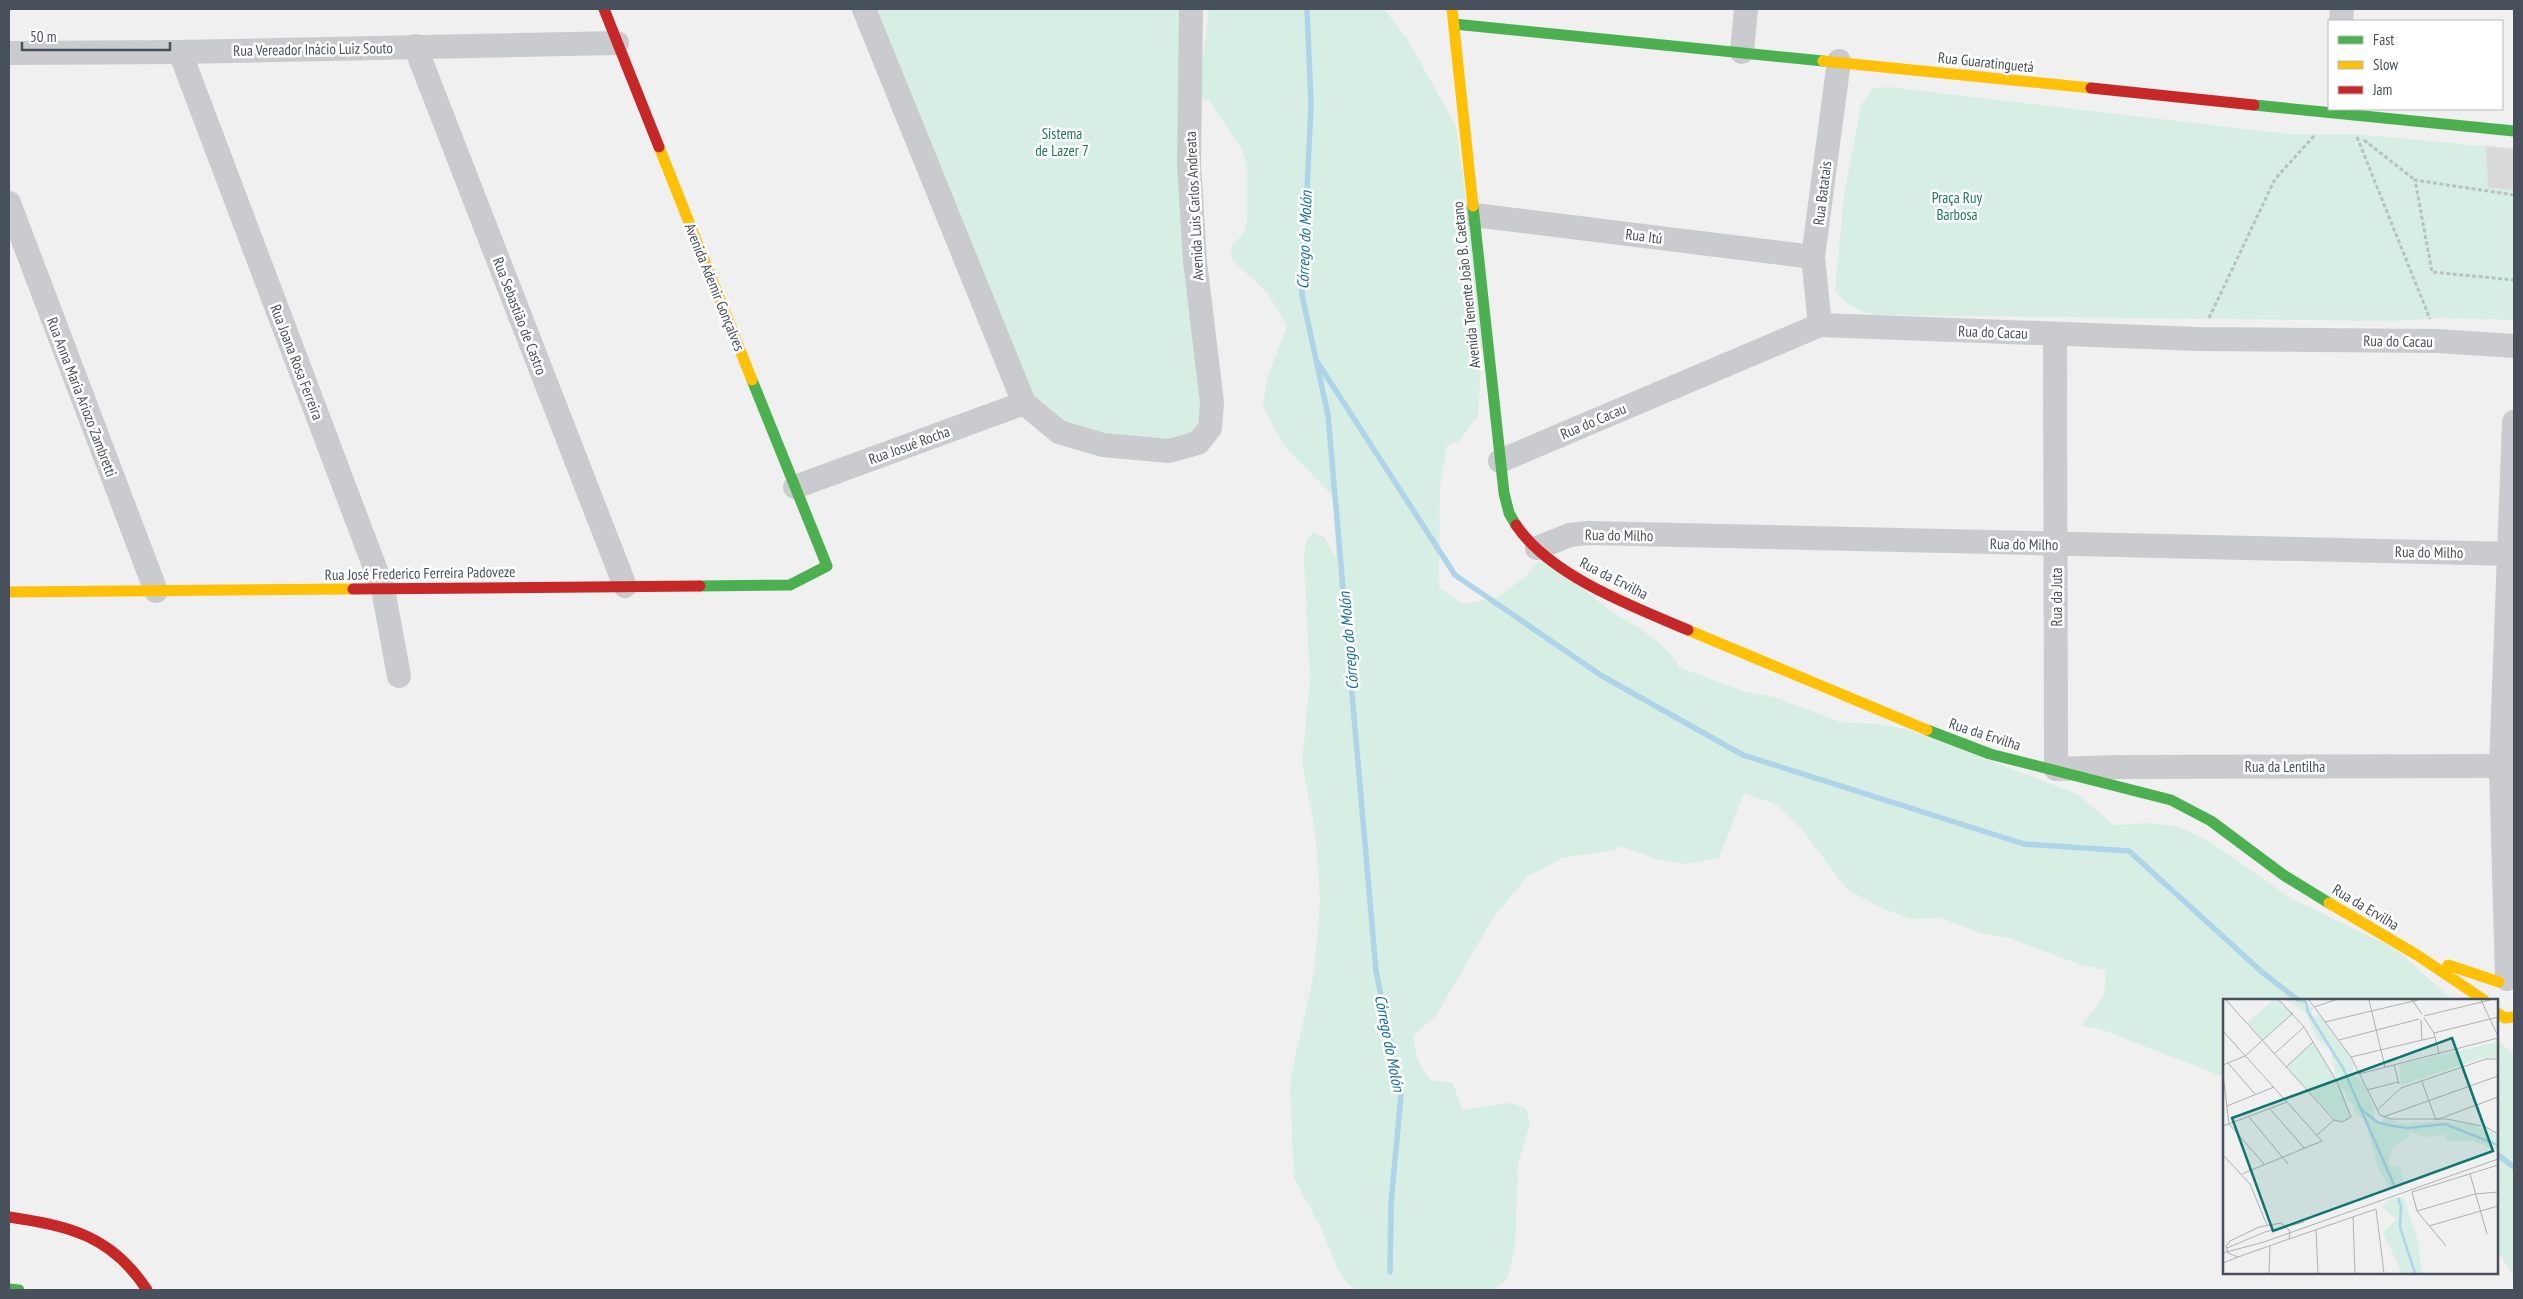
<svg xmlns="http://www.w3.org/2000/svg" width="2523" height="1299" font-family="'PT Sans Narrow',sans-serif">
<rect width="100%" height="100%" fill="#f0f0f0"/>
<g fill="#d6eee3">
<path d="M864,9h323l5,73 12,-31 5,-42h175l24,31 48,86 27,200 -5,90 -19,25 -12,4 -7,42 -1,101 25,16 34,-7 27,-20 21,-24c20,18 40,39 61,55 24,17 59,32 72,59l66,25 29,5 66,25 37,2 30,5 170,65 37,31 38,-2 27,4 30,14 83,58 104,50 56,51h-228v77l-124,-48 -19,-3 23,-30 2,-26 -25,-5 -72,-27 -29,-5 -38,-15 -32,1 -33,-13 -31,-18 -46,-61 -23,-22 -33,-12 -25,65 -34,6 -29,-5 -35,-13 -6,4 -53,8 -35,19 -34,41 -57,98 -22,19c0,19 5,31 17,45l22,3 9,27 49,-7 15,5 4,15 -12,41 -3,84 -8,32 -14,10h-133l-11,-5 -11,-15 -16,-40 -28,-52 -4,-98 24,-106 6,-74 -5,-70 -13,-67 8,-84 -6,-119 2,-19 7,-9 12,6 11,20 -1,-60 -50,-51 -22,-40 4,-29 20,-52 -20,-34 -35,-32 -1,-14 12,-12 4,-13v-54l-6,-19 -32,-47 -15,-6 12,253 -8,95 -95,2 -79,-42z"/>
<path d="M1888,87l400,47h67l159,15v171l-75,-2 -43,3 -522,-6c-16,-4 -29,-11 -39,-24l9,-95 17,-91 11,-16z"/>
<polygon points="2497,1040 2514,1054 2514,1276 2497,1251"/>
</g>
<g fill="none" stroke-linecap="round" stroke-linejoin="round">
<g stroke="#aed4e9" stroke-width="5.5">
<polyline points="1307,9 1311,105 1302,295 1328,415 1376,971 1401,1095 1391,1203 1390,1272"/>
<polyline points="1318,363 1455,575 1602,676 1743,755 2024,844 2129,851 2262,972 2298,1000"/>
<polyline points="2497,1154 2514,1167"/>
</g>
</g>
<polygon fill="#d9d9da" stroke="#e2e2e3" points="2486,146 2514,149 2514,190 2488,188"/>
<g fill="none" stroke-linecap="round" stroke-linejoin="round">
<g stroke="#b8c3c1" stroke-width="3" stroke-dasharray="4 2.5" stroke-linecap="butt">
<polyline points="2357,137 2430,319"/>
<polyline points="2364,140 2415,180"/>
<polyline points="2514,195 2415,180 2432,272 2514,280"/>
<polyline points="2209,318 2275,179 2315,135"/>
</g>
<g stroke="#cacbce" stroke-width="24">
<polyline points="864,9 1024,403 1059,432 1103,445 1169,451 1198,443 1210,428 1212,403 1195,261 1189,164 1191,9"/>
<polyline points="2341,21 2342,9"/>
<polyline points="415,46 625,586"/>
<polyline points="180,52 383,589 399,676"/>
<polyline points="1742,52 1746,9"/>
<polyline points="9,53 180,52 617,43"/>
<polyline points="9,203 156,591"/>
<polyline points="1474,215 1813,257"/>
<polyline points="1820,325 1813,257 1839,61"/>
<polyline points="2055,334 2056,769 2118,767 2514,766"/>
<polyline points="1500,461 1820,325 2199,339 2438,341 2514,346"/>
<polyline points="795,487 1024,403"/>
<polyline points="1537,548 1570,535 1588,533 2514,554"/>
<polyline points="2507,979 2501,766 2514,422"/>
</g>
<g stroke="#4caf50" stroke-width="11">
<polyline points="1454,24 1823,61"/>
<polyline points="2254,105 2514,131"/>
<polyline points="1473,206 1504,493 1509,513 1516,525"/>
<polyline points="700,586 790,585 827,566 752,380"/>
<polyline points="1927,730 1990,754 2171,800 2211,821 2285,876 2329,903"/>
<polyline points="9,1289 19,1290"/>
</g>
<g stroke="#ffc107" stroke-width="11">
<polyline points="1452,9 1473,206"/>
<polyline points="1823,61 2091,88"/>
<polyline points="659,147 752,380"/>
<polyline points="9,592 353,589"/>
<polyline points="1688,630 1927,730"/>
<polyline points="2329,903 2417,955 2484,1000"/>
<polyline points="2448,965 2499,982"/>
<polyline points="2497,1013 2505,1018 2514,1017"/>
</g>
<g stroke="#c62828" stroke-width="11">
<polyline points="604,9 659,147"/>
<polyline points="2091,88 2254,105"/>
<path d="M1516,525c34,51 118,82 172,105"/>
<polyline points="353,589 700,586"/>
<path d="M9,1217c61,9 103,19 138,73"/>
</g>
</g>
<g text-anchor="middle" dominant-baseline="central" stroke-width="5" stroke-linejoin="round" paint-order="stroke">
<g font-size="15" fill="#48505b" stroke="#fff">
<text transform="translate(313 49) rotate(-1)">Rua Vereador Inácio Luiz Souto</text>
<text transform="translate(1986 62) rotate(6)">Rua Guaratinguetá</text>
<text transform="translate(1822 193) rotate(-83)">Rua Batatais</text>
<text transform="translate(1194 206) rotate(-93)">Avenida Luis Carlos Andreata</text>
<text transform="translate(1644 236) rotate(7)">Rua Itú</text>
<text transform="translate(1466 285) rotate(-96)">Avenida Tenente João B. Caetano</text>
<text transform="translate(715 287) rotate(68)">Avenida Ademir Gonçalves</text>
<text transform="translate(520 316) rotate(69)">Rua Sebastião de Castro</text>
<text transform="translate(1993 332) rotate(2)">Rua do Cacau</text>
<text transform="translate(2398 341) rotate(1)">Rua do Cacau</text>
<text transform="translate(297 362) rotate(69)">Rua Joana Rosa Ferreira</text>
<text transform="translate(82 397) rotate(69)">Rua Anna Maria Ariozo Zambretti</text>
<text transform="translate(1593 421) rotate(-23)">Rua do Cacau</text>
<text transform="translate(909 445) rotate(-20)">Rua Josué Rocha</text>
<text transform="translate(1619 535) rotate(1)">Rua do Milho</text>
<text transform="translate(2024 544) rotate(1)">Rua do Milho</text>
<text transform="translate(2429 552) rotate(1)">Rua do Milho</text>
<text transform="translate(420 573) rotate(-1)">Rua José Frederico Ferreira Padoveze</text>
<text transform="translate(1614 578) rotate(27)">Rua da Ervilha</text>
<text transform="translate(2056 597) rotate(-90)">Rua da Juta</text>
<text transform="translate(1985 734) rotate(18)">Rua da Ervilha</text>
<text x="2285" y="766">Rua da Lentilha</text>
<text transform="translate(2366 907) rotate(31)">Rua da Ervilha</text>
</g>
<g font-size="15" fill="#1e7858" stroke="#fff">
<text x="1062" y="133">Sistema<tspan x="1062" dy="17">de Lazer 7</tspan></text>
<text x="1957" y="197">Praça Ruy<tspan x="1957" dy="17">Barbosa</tspan></text>
</g>
<g font-size="16" font-style="italic" fill="#166fa0" stroke="#fff">
<text transform="translate(1304 240) rotate(-88)">Córrego do Molón</text>
<text transform="translate(1348 641) rotate(-95)">Córrego do Molón</text>
<text transform="translate(1390 1043) rotate(79)">Córrego do Molón</text>
</g>
</g>
<g transform="translate(2223 999)">
<rect width="275" height="275" fill="#f0f0f0"/>
<path d="M50,1h6l14,13 -31,27 -15,-17zM64,1h19l7,9 -2,7 8,-1 26,34 9,16 -2,9 11,8 11,25 2,16 6,-1 2,-5 16,6 48,-2 23,3 27,11v16l-24,-10h-28v-6l-22,2 -15,-6v7l-16,8 -5,17 7,5 5,-2 4,16 -6,4h-9l-10,-15 -15,-52 -9,-6 -1,-8 -6,-4 -3,-10 -4,-3 10,29 -13,5 -52,-55 27,-25 25,42 -8,-34 -13,-11 -11,-26zM275,43v15l-16,1 -81,27 -2,-20zM180,198l15,44 4,32h-20l-19,-40 13,-14 -14,-12 9,-9z" fill="#d6eee3"/>
<path fill="none" stroke="#aed4e9" stroke-width="2.5" d="M73,1l10,2 2,10 35,56 51,117M138,110l16,13 16,4 15,2 37,-4 53,21M175,199l3,9 -1,20 15,46"/>
<path fill="none" stroke="#adb0b4" stroke-width="1" d="M3,1l108,120M56,1l25,27 33,55 14,35 -9,5 -8,-2M86,1l42,57 29,58 11,4h56l34,7M146,1l16,67M189,1l10,14M258,1l17,36M91,8l21,-7M201,17l66,-16M201,19l10,15 5,21M198,21l1,20M102,23l93,-22M0,32l99,110 -80,33M211,34l64,-16M116,41l80,-21M51,55l30,-27M128,58l84,-20M5,64l27,31M0,66l22,-9 48,-43M171,66l5,19M63,68l27,-25M239,69l20,55M0,75l6,50 35,40M136,75l139,-36M199,83l14,38 62,-23M144,91l31,-8M4,107l47,-19M47,110l35,40M154,111l24,-22 85,-29h12M26,118l39,47M160,118l115,-41M0,127l64,-24M261,127l14,8M94,136l17,-15M0,156l27,29 17,41M247,175l17,60M189,193l86,-27M189,193l5,19 29,35M194,212l58,-17 23,-2M130,218l2,56M58,224l9,8 -1,8 -51,18 -10,-4 -2,-7 4,-5 29,-14zM206,227l69,-20M93,231l2,43M66,240l87,-30 8,64M4,249l38,-16 39,-10M0,254l41,-11 234,-83M0,264l15,-6M46,274l1,-27"/>
<path fill="#0f766e" fill-opacity="0.15" stroke="#0f766e" stroke-width="2.5" d="M229,39l41,113 -220,80 -41,-113z"/>
<rect width="275" height="275" fill="none" stroke="#48505b" stroke-width="2.5"/>
</g>
<rect width="2523" height="1299" fill="none" stroke="#48505b" stroke-width="20"/>
<rect x="2328" y="20" width="175" height="90" fill="#ffffff" stroke="#b6b9bd"/>
<rect x="2338" y="36" width="25" height="8" fill="#4caf50" stroke="#b6b9bd"/>
<text x="2373" y="45" font-size="15" fill="#48505b">Fast</text>
<rect x="2338" y="61" width="25" height="8" fill="#ffc107" stroke="#b6b9bd"/>
<text x="2373" y="70" font-size="15" fill="#48505b">Slow</text>
<rect x="2338" y="86" width="25" height="8" fill="#c62828" stroke="#b6b9bd"/>
<text x="2373" y="95" font-size="15" fill="#48505b">Jam</text>
<path d="M22 42v8h148v-8" fill="none" stroke="#48505b" stroke-width="2.5"/>
<text x="30" y="42" font-size="15" fill="#48505b" stroke="#ffffff" stroke-width="4" paint-order="stroke">50 m</text>
</svg>
